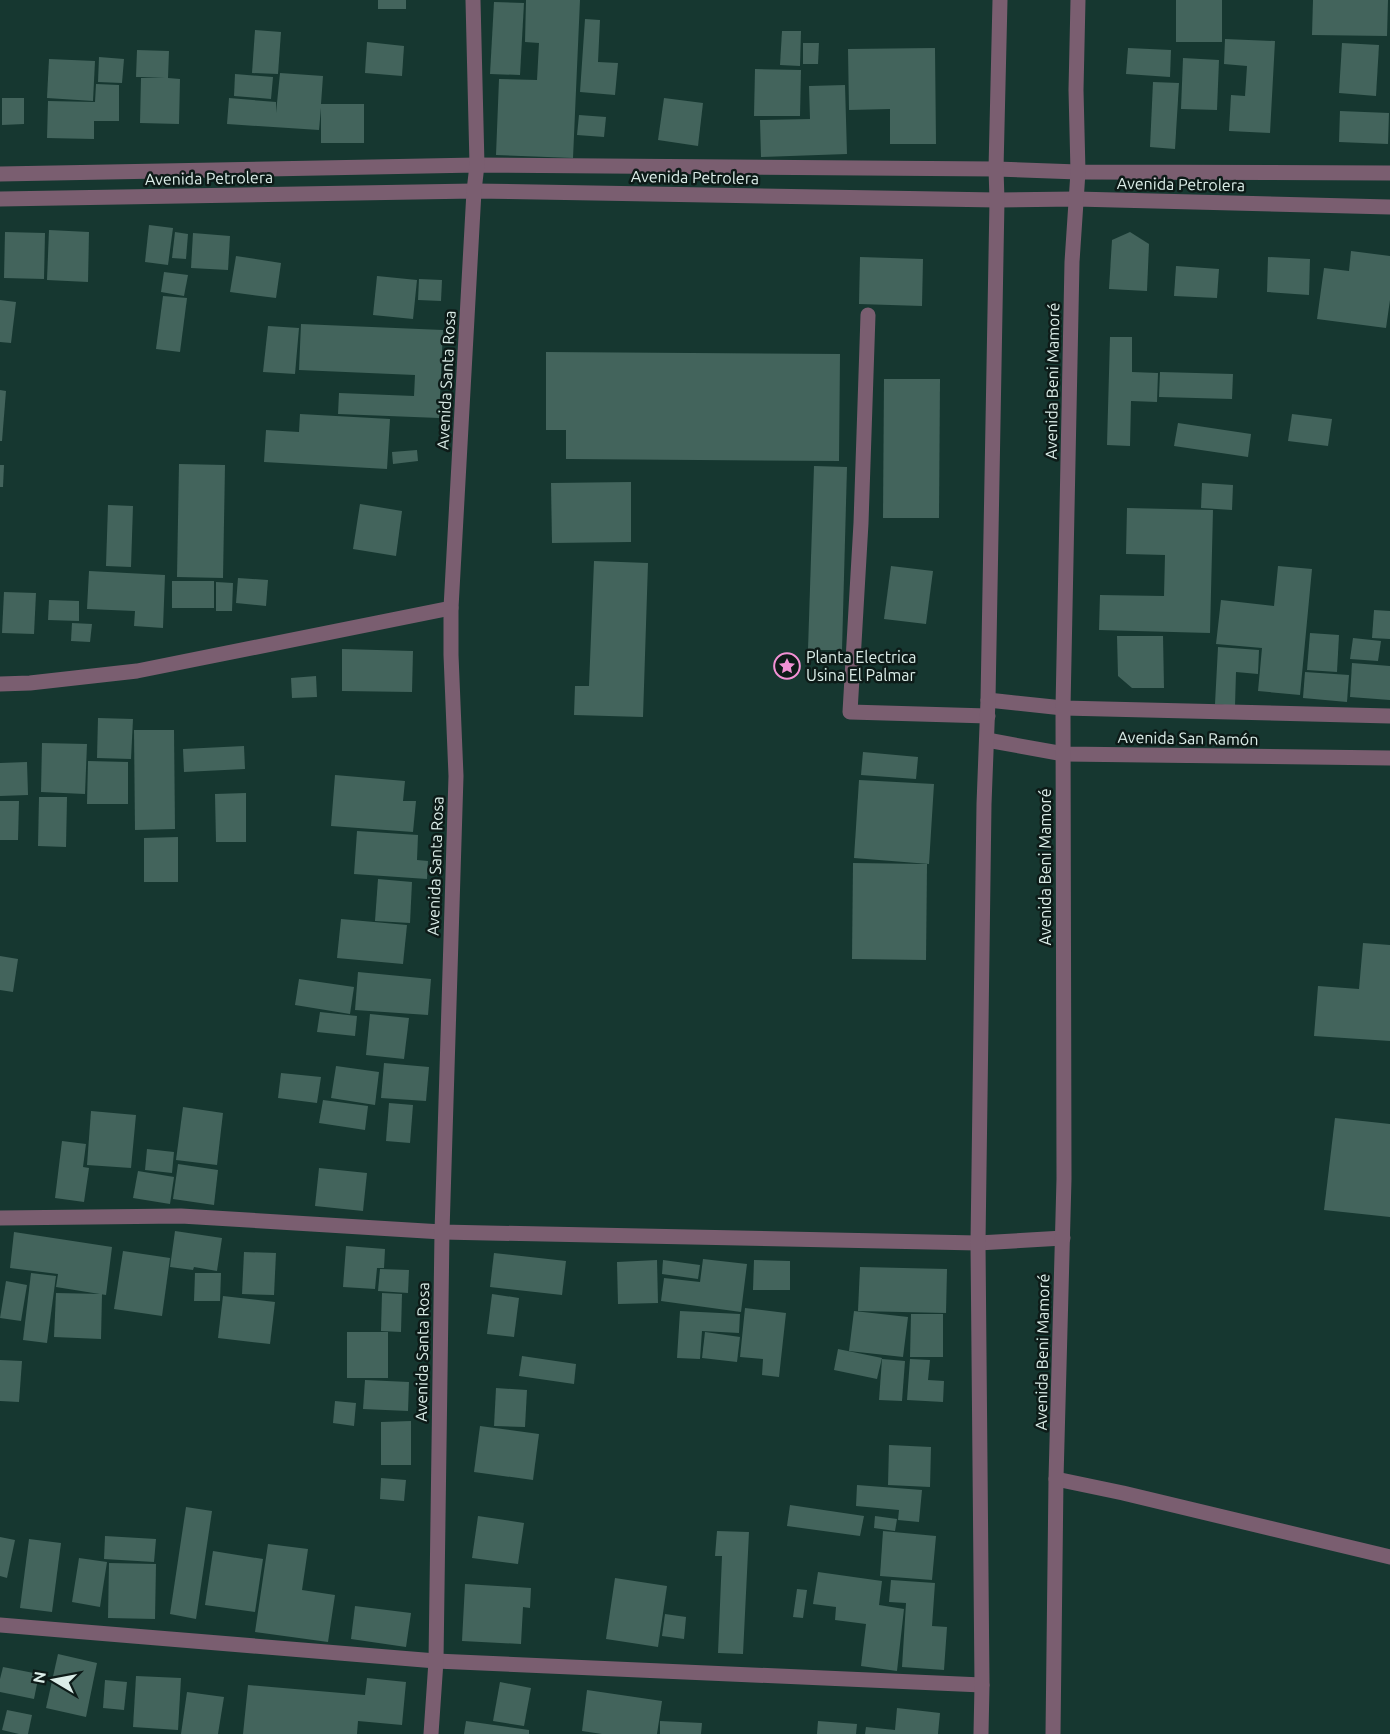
<svg xmlns="http://www.w3.org/2000/svg" width="1390" height="1734" font-family="Ubuntu,sans-serif">
<rect width="100%" height="100%" fill="#163730"/>
<g fill="#43645c">
<rect x="378" y="0" width="28" height="9"/>
<polygon points="526,0 580,0 573,158 496,155 499,79 537,80 539,43 525,42"/>
<rect x="1176" y="0" width="46" height="42"/>
<polygon points="1313,0 1388,0 1387,36 1312,35"/>
<polygon points="494,2 524,3 520,75 490,74"/>
<polygon points="585,19 600,20 598,62 618,63 615,95 580,92"/>
<polygon points="255,30 281,32 278,74 252,73"/>
<polygon points="782,31 801,31 800,66 780,65"/>
<polygon points="1225,39 1275,41 1270,133 1229,131 1231,95 1245,96 1247,66 1224,64"/>
<polygon points="367,42 404,46 402,76 365,73"/>
<polygon points="803,43 819,43 818,64 803,64"/>
<polygon points="1342,43 1379,45 1376,96 1339,93"/>
<polygon points="935,48 936,144 890,144 890,109 849,110 848,49"/>
<polygon points="1128,48 1171,50 1170,77 1126,74"/>
<polygon points="137,50 169,51 168,78 180,79 179,124 140,123 141,78 165,77 136,77"/>
<polygon points="99,57 124,59 122,83 98,82"/>
<polygon points="1183,58 1219,60 1217,110 1181,109"/>
<polygon points="49,59 95,61 93,101 47,98"/>
<polygon points="755,69 801,70 800,116 754,116"/>
<polygon points="280,73 323,76 321,104 364,104 364,143 321,143 321,108 319,130 227,124 229,98 276,102 276,113"/>
<polygon points="235,74 273,77 271,99 234,96"/>
<polygon points="1153,82 1179,83 1175,149 1150,147"/>
<polygon points="96,84 119,85 119,121 94,121 94,139 47,138 48,101 95,102"/>
<polygon points="845,85 847,154 761,157 760,120 810,119 809,86"/>
<polygon points="2,98 24,98 24,124 2,125"/>
<polygon points="664,98 703,103 698,146 658,140"/>
<polygon points="1340,111 1389,113 1388,144 1339,142"/>
<polygon points="579,115 606,117 604,137 577,135"/>
<polygon points="149,225 173,228 168,265 145,262"/>
<polygon points="49,230 89,232 88,282 47,280"/>
<polygon points="5,232 45,233 44,279 4,278"/>
<polygon points="175,232 188,234 186,259 172,258"/>
<polygon points="1130,232 1149,244 1147,291 1109,289 1112,240"/>
<polygon points="193,233 230,236 228,270 191,268"/>
<polygon points="1351,251 1390,256 1390,300 1386,328 1317,319 1324,268 1349,271"/>
<polygon points="236,256 281,263 276,298 230,292"/>
<polygon points="860,257 923,259 922,306 859,304"/>
<polygon points="1268,257 1310,259 1309,295 1267,292"/>
<polygon points="1176,266 1219,269 1217,298 1174,296"/>
<polygon points="164,272 188,275 184,296 161,292"/>
<polygon points="377,276 417,280 413,319 373,315"/>
<polygon points="419,279 442,280 441,301 418,300"/>
<polygon points="163,296 187,298 180,352 156,349"/>
<polygon points="0,300 16,302 11,343 0,342"/>
<polygon points="301,324 443,330 439,418 338,414 339,393 414,396 415,375 299,370"/>
<polygon points="268,326 299,328 295,374 263,372"/>
<polygon points="1110,337 1132,337 1132,372 1158,373 1157,402 1131,401 1130,446 1107,445"/>
<polygon points="546,352 840,354 839,461 566,459 566,430 546,430"/>
<polygon points="1160,372 1233,374 1232,399 1159,397"/>
<polygon points="884,379 940,379 939,518 883,518"/>
<polygon points="0,390 6,391 2,441 0,441"/>
<polygon points="300,414 390,419 387,469 264,462 266,430 299,432"/>
<polygon points="1292,414 1332,419 1328,446 1288,441"/>
<polygon points="1178,423 1251,434 1248,457 1174,446"/>
<polygon points="417,450 418,461 393,464 392,452"/>
<polygon points="179,464 225,465 223,578 177,577"/>
<polygon points="0,465 4,465 3,487 0,487"/>
<polygon points="814,466 847,467 842,650 808,650"/>
<polygon points="631,482 631,542 552,543 551,483"/>
<polygon points="1202,483 1233,485 1232,510 1201,508"/>
<polygon points="360,504 402,511 396,556 353,549"/>
<polygon points="108,505 133,506 131,567 106,566"/>
<polygon points="1127,508 1213,510 1210,633 1099,630 1100,595 1164,596 1165,555 1126,554"/>
<polygon points="594,561 648,563 643,717 574,715 575,686 589,686"/>
<polygon points="891,566 933,571 926,624 884,619"/>
<polygon points="1278,566 1312,569 1300,695 1258,691 1262,648 1216,644 1221,600 1274,606"/>
<polygon points="89,571 165,575 163,628 134,626 135,611 87,609"/>
<polygon points="238,578 268,580 266,606 236,603"/>
<rect x="172" y="581" width="42" height="27"/>
<polygon points="216,582 233,583 232,611 216,611"/>
<polygon points="4,592 36,593 34,634 2,633"/>
<polygon points="49,600 79,601 79,621 48,620"/>
<polygon points="1374,610 1390,611 1390,639 1372,638"/>
<polygon points="72,623 92,624 90,642 71,641"/>
<polygon points="1310,633 1339,635 1337,672 1307,670"/>
<polygon points="1117,636 1163,636 1164,688 1132,688 1118,676"/>
<polygon points="1353,638 1381,641 1378,661 1350,659"/>
<polygon points="1218,647 1259,650 1258,674 1236,672 1235,706 1215,704"/>
<polygon points="342,649 413,651 412,692 342,691"/>
<polygon points="1352,663 1390,666 1390,700 1350,697"/>
<polygon points="1305,672 1349,675 1347,702 1303,698"/>
<polygon points="316,676 317,697 292,698 291,678"/>
<polygon points="98,718 133,719 131,759 97,758"/>
<polygon points="134,730 174,730 175,829 135,830"/>
<polygon points="42,743 87,744 85,794 41,792"/>
<polygon points="244,746 245,769 184,772 183,749"/>
<polygon points="863,752 918,757 916,779 861,775"/>
<polygon points="88,761 128,762 128,804 87,804"/>
<polygon points="27,762 28,795 0,796 0,763"/>
<polygon points="335,775 405,781 403,801 416,801 413,832 331,826"/>
<polygon points="859,780 934,784 929,864 854,858"/>
<polygon points="246,793 246,842 216,842 215,794"/>
<polygon points="39,797 67,797 66,847 38,846"/>
<polygon points="0,801 19,801 18,840 0,840"/>
<polygon points="357,831 418,835 417,860 428,861 427,879 354,874"/>
<polygon points="178,837 178,882 144,882 144,838"/>
<polygon points="853,863 927,864 926,960 852,959"/>
<polygon points="378,879 412,882 410,923 375,921"/>
<polygon points="341,919 407,925 403,964 337,958"/>
<polygon points="1363,943 1390,945 1390,1041 1314,1036 1318,986 1359,989"/>
<polygon points="0,956 18,959 13,992 0,990"/>
<polygon points="358,972 431,979 428,1015 355,1010"/>
<polygon points="299,979 354,987 350,1014 295,1005"/>
<polygon points="320,1012 357,1016 355,1036 317,1032"/>
<polygon points="370,1014 409,1018 404,1059 366,1055"/>
<polygon points="384,1063 429,1067 426,1101 381,1098"/>
<polygon points="336,1066 379,1072 375,1105 331,1098"/>
<polygon points="281,1073 321,1077 317,1103 278,1098"/>
<polygon points="323,1100 368,1106 365,1130 319,1123"/>
<polygon points="389,1103 413,1105 410,1143 386,1141"/>
<polygon points="183,1107 223,1113 217,1165 176,1160"/>
<polygon points="91,1111 136,1115 131,1168 87,1165"/>
<polygon points="1335,1118 1390,1124 1390,1217 1324,1210"/>
<polygon points="62,1141 86,1144 83,1167 89,1168 84,1202 55,1198"/>
<polygon points="147,1149 174,1152 172,1173 145,1170"/>
<polygon points="178,1164 218,1170 214,1205 173,1199"/>
<polygon points="319,1168 367,1173 363,1211 315,1206"/>
<polygon points="138,1171 174,1177 170,1204 133,1198"/>
<polygon points="175,1231 222,1238 217,1271 194,1267 193,1270 170,1267"/>
<polygon points="14,1232 112,1247 106,1295 56,1287 58,1274 10,1268"/>
<polygon points="346,1246 385,1249 384,1268 377,1268 375,1289 343,1287"/>
<polygon points="123,1251 170,1258 162,1316 114,1309"/>
<polygon points="244,1252 276,1253 274,1295 242,1294"/>
<polygon points="494,1253 566,1261 562,1295 490,1287"/>
<polygon points="703,1259 747,1264 741,1312 661,1301 664,1278 700,1282"/>
<polygon points="657,1260 658,1303 618,1304 617,1262"/>
<polygon points="663,1260 700,1265 698,1279 662,1274"/>
<polygon points="754,1260 790,1261 790,1290 753,1290"/>
<polygon points="860,1267 947,1269 946,1313 858,1311"/>
<polygon points="380,1269 409,1270 408,1293 378,1291"/>
<polygon points="31,1273 56,1276 47,1343 23,1340"/>
<polygon points="195,1273 221,1273 220,1301 194,1301"/>
<polygon points="6,1281 27,1285 21,1321 0,1318"/>
<polygon points="56,1293 102,1294 101,1339 54,1337"/>
<polygon points="382,1293 402,1294 401,1332 381,1331"/>
<polygon points="492,1294 519,1298 514,1337 487,1334"/>
<polygon points="223,1296 275,1302 270,1344 218,1338"/>
<polygon points="745,1308 786,1313 779,1377 762,1375 763,1359 740,1357"/>
<polygon points="680,1311 740,1314 739,1333 702,1331 700,1359 677,1358"/>
<polygon points="854,1311 908,1317 903,1357 849,1351"/>
<polygon points="911,1314 943,1314 943,1357 910,1357"/>
<rect x="347" y="1332" width="41" height="46"/>
<polygon points="705,1332 740,1337 737,1362 702,1358"/>
<polygon points="838,1349 882,1358 877,1379 834,1370"/>
<polygon points="522,1356 576,1364 574,1384 519,1376"/>
<polygon points="882,1359 905,1361 902,1401 879,1400"/>
<polygon points="910,1359 930,1360 928,1380 944,1381 943,1402 907,1400"/>
<polygon points="0,1360 22,1361 19,1402 0,1401"/>
<polygon points="365,1380 409,1382 408,1411 363,1409"/>
<polygon points="496,1388 527,1390 525,1427 494,1426"/>
<polygon points="335,1401 356,1403 354,1426 333,1423"/>
<polygon points="411,1421 411,1465 381,1465 381,1422"/>
<polygon points="480,1426 539,1434 533,1480 474,1472"/>
<polygon points="889,1445 931,1447 930,1487 888,1485"/>
<polygon points="381,1478 406,1480 404,1501 380,1499"/>
<polygon points="857,1485 922,1490 919,1522 898,1520 899,1510 856,1506"/>
<polygon points="790,1505 864,1516 860,1536 787,1526"/>
<polygon points="186,1507 212,1511 196,1619 170,1614"/>
<polygon points="478,1516 524,1523 518,1564 472,1558"/>
<polygon points="875,1516 897,1519 895,1531 874,1528"/>
<polygon points="717,1531 749,1532 743,1654 718,1653 722,1556 715,1556"/>
<polygon points="883,1531 936,1536 932,1580 880,1576"/>
<polygon points="105,1536 156,1539 154,1562 104,1559"/>
<polygon points="0,1537 15,1540 7,1578 0,1576"/>
<polygon points="29,1539 61,1543 52,1612 20,1608"/>
<polygon points="268,1544 308,1549 302,1590 335,1595 328,1642 255,1632"/>
<polygon points="213,1551 263,1559 255,1612 205,1605"/>
<polygon points="79,1558 107,1562 100,1607 72,1602"/>
<polygon points="109,1563 156,1564 155,1619 108,1618"/>
<polygon points="818,1572 882,1581 879,1605 904,1609 897,1671 861,1666 866,1624 835,1620 836,1607 813,1604"/>
<polygon points="615,1578 667,1586 658,1647 606,1639"/>
<polygon points="891,1580 935,1583 932,1626 947,1627 944,1670 902,1667 906,1603 889,1602"/>
<polygon points="465,1584 531,1588 530,1608 523,1607 521,1644 462,1641"/>
<polygon points="797,1589 807,1590 803,1618 793,1617"/>
<polygon points="355,1606 411,1613 406,1647 351,1639"/>
<polygon points="665,1614 686,1617 684,1639 662,1636"/>
<polygon points="58,1654 97,1663 86,1717 46,1708"/>
<polygon points="3,1667 39,1674 34,1699 0,1692 0,1679"/>
<polygon points="136,1676 181,1678 178,1730 133,1727"/>
<polygon points="367,1678 406,1682 402,1725 358,1721 357,1734 243,1734 248,1685 365,1695"/>
<polygon points="105,1680 127,1682 124,1710 103,1708"/>
<polygon points="500,1682 531,1688 524,1726 493,1721"/>
<polygon points="587,1690 662,1701 657,1734 602,1734 582,1731"/>
<polygon points="187,1692 224,1697 218,1734 181,1734"/>
<polygon points="897,1708 940,1713 938,1734 865,1734 866,1727 895,1730"/>
<polygon points="7,1710 32,1715 28,1734 19,1734 2,1730"/>
<polygon points="466,1721 529,1730 529,1734 464,1734"/>
<polygon points="660,1721 702,1723 701,1734 660,1734"/>
<polygon points="818,1721 857,1724 856,1734 817,1734"/>
</g>
<g fill="none" stroke-linecap="round" stroke-linejoin="round">
<g stroke="#7a5e70" stroke-width="15">
<polyline points="0,174 477,165 996,169 1078,172 1390,173"/>
<polyline points="0,199 474,191 997,200 1076,199 1390,207"/>
<polyline points="868,315 861,523 850,712 988,716"/>
<polyline points="0,684 30,683 137,671 451,608"/>
<polyline points="988,700 1063,708 1390,716"/>
<polyline points="987,740 1064,754 1390,758"/>
<polyline points="0,1218 181,1216 442,1232 978,1243 1063,1238"/>
<polyline points="1056,1479 1123,1493 1390,1557"/>
<polyline points="0,1625 436,1661 982,1685"/>
<polyline points="431,1734 436,1661 442,1232 456,776 451,655 451,608 474,191 477,165 473,0"/>
</g>
<g stroke="#7a5e70" stroke-width="15">
<polyline points="981,1734 982,1685 978,1243 984,804 988,700 997,200 996,169 1000,0"/>
<polyline points="1053,1734 1056,1479 1064,1179 1063,708 1072,262 1078,172 1076,90 1078,0"/>
</g>
</g>
<defs>
<g id="sight-ring" transform="scale(1.35)"><circle r="9.5" fill="#0d1b18" stroke="#f391d5" stroke-width="1.5"/><path d="M0-6L1.8-2.2L6-1.7L2.9 1.2L3.7 5.4L0 3.3L-3.7 5.4L-2.9 1.2L-6-1.7L-1.8-2.2Z" fill="#f391d5"/></g>
</defs>
<g fill-rule="evenodd">
<use href="#sight-ring" x="787" y="666"/>
</g>
<g text-anchor="middle" dominant-baseline="central" stroke-width="5" stroke-linejoin="round" paint-order="stroke">
<g font-size="16" fill="#dbede8" stroke="#0d1b18">
<text transform="translate(695 177) rotate(1)">Avenida Petrolera</text>
<text transform="translate(209 178) rotate(-1)">Avenida Petrolera</text>
<text transform="translate(1181 184) rotate(1)">Avenida Petrolera</text>
<text transform="translate(446 380) rotate(-87)">Avenida Santa Rosa</text>
<text transform="translate(1052 381) rotate(-89)">Avenida Beni Mamoré</text>
<text transform="translate(1188 738) rotate(1)">Avenida San Ramón</text>
<text transform="translate(435 866) rotate(-88)">Avenida Santa Rosa</text>
<text transform="translate(1045 867) rotate(-90)">Avenida Beni Mamoré</text>
<text transform="translate(422 1352) rotate(-89)">Avenida Santa Rosa</text>
<text transform="translate(1042 1352) rotate(-89)">Avenida Beni Mamoré</text>
</g>
<g font-size="16" fill="#dbede8" stroke="#0d1b18" text-anchor="start">
<text x="806" y="657">Planta Electrica<tspan x="806" dy="18">Usina El Palmar</tspan></text>
</g>
</g>
<g transform="translate(54 1680) rotate(280)" stroke="#0d1b18" stroke-width="4.5" paint-order="stroke">
<path d="M0-4.5L10 22L0 15L-10 22Z" fill="#dbede8"/>
<text y="-9" font-size="16" font-weight="bold" text-anchor="middle" fill="#dbede8">N</text>
</g>
</svg>
